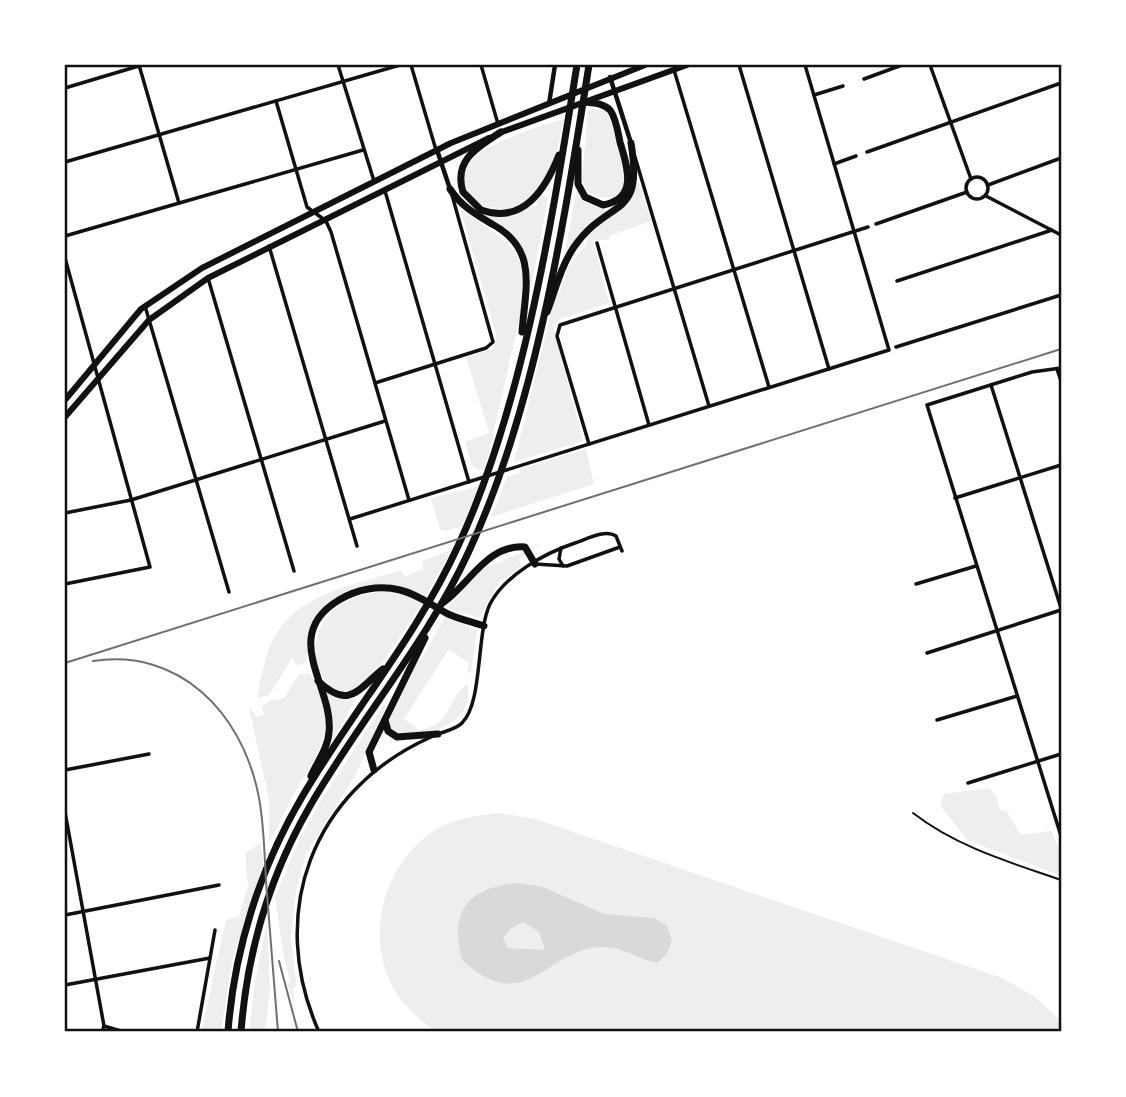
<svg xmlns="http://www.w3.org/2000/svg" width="1126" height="1097" font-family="'DM Sans',sans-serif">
<rect width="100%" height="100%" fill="#fff"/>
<g fill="#eee">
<path d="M593,109h11c9,11 24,56 22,69 -2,11 -7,16 -15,22l-1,-3c-15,2 -25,-5 -28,-19l6,-68z"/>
<path d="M564,119c-5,22 -8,47 -20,67 -33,53 -103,5 -76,-24 16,-17 71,-37 96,-43z"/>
<path d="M638,180l13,41 -42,15v4h-16l16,63 -49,16 -7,7 30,115 -69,21 42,-168 3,-1 10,-27 18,-23 -1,-4c17,-22 46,-28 52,-59z"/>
<polygon points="577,188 585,202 606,211 565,252"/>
<path d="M541,196l7,1 -17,92c-5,-42 -15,-57 -52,-77 26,6 34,-1 59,-7l-2,-3z"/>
<path d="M460,208c36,30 61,29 66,83l-41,178 -7,1 -6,-4 -7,-24 24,-9 -23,-76 26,-8 5,-11z"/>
<polygon points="586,449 594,484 491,517 507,477 520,473 520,469"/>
<polygon points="479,486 462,526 445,531 440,529 431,498"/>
<polygon points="544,543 519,559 521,566 499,583 479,618 448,608 481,570"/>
<path d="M451,550c-18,35 -37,67 -60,100 -7,9 -13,23 -22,30 -50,46 -87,-63 -6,-85 20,-6 39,-3 57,7l4,-7c-26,-15 -73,-15 -96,10 -14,15 -18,38 -22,56l-8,5 -6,-8 -23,37 -11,3c0,-11 3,-22 6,-32 15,-70 78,-77 137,-96l4,7 19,-9 -2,-7z"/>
<path d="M445,617l32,13 -6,43 -4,-1 2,-9 -20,-14 -45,70 15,11c35,-5 27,-33 49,-46 4,38 -26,44 -56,55l-21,-9 -2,-13 29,-58 3,1z"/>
<path d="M310,673c27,50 16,68 -11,112 -11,19 -20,39 -30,59v-44l-20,-93 8,10 7,-3 -2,-7 7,-6 15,-3 15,-24z"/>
<polygon points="324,692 356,699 331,743 333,719"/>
<polygon points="384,704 386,707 357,772 306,854 296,890 291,939 297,987 293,988 295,1007 287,983 290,981 284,958 275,898 299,840 320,802"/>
<polygon points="989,788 996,796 1000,810 1006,811 1021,835 1051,831 1061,852 1061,876 967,840 940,805 944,794"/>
<path d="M498,813l37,6 467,159 32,18 27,25v11h-623c-9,-4 -17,-12 -25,-19 -52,-49 -40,-136 15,-178 20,-16 46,-19 70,-22z"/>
<polygon points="261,843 263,866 232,961 221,1032 201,1032 226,920 239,917 248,885 245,853"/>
<polygon points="267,922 270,989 265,1032 249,1032 255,981"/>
</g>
<path fill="#d9d9d9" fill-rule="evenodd" d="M520,883l23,4 61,27 51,4 12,8 5,15 -6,14 -9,8c-17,-4 -33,-15 -52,-16 -59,-1 -78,73 -143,13 -13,-51 7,-73 58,-77zM523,922l16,10 6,18 -37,-2 -5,-10 7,-9z"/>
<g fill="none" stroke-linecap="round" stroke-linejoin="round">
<path stroke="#111" stroke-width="2" d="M913,813c44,34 96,49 148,67"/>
<g stroke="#111" stroke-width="3.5">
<polyline points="139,65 179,203"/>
<polyline points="338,65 374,181"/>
<polyline points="411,65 436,150"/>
<polyline points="481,65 498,124"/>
<polyline points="739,65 829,369"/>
<polyline points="930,65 971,179"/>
<polyline points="674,70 769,387"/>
<polyline points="864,79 902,65"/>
<polyline points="65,88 142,65"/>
<polyline points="814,95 843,86"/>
<polyline points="276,101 307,207 326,221 331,232 409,500"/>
<polyline points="867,152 1061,83"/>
<polyline points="635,157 709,406"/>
<polyline points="65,162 400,65"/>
<polyline points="834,164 856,156"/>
<circle cx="977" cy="188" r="11"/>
<polyline points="988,185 1061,158"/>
<polyline points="385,191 469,482"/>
<polyline points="986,196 1061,235"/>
<polyline points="876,224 967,192"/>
<polyline points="65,236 363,150"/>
<polyline points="597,243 649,425"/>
<polyline points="269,246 357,546"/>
<polyline points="65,258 150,567 65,584"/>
<polyline points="208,278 294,571"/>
<polyline points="897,281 1052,230"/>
<polyline points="145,306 229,592"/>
<polyline points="896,347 1061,295"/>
<polyline points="1061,368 1032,372 927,405 1061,836"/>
<polyline points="1057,369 1061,381"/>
<polyline points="375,383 486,348 493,342 452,195"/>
<polyline points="991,385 1061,608"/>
<polyline points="589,444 557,336 560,325 868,227"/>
<polyline points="955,498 1061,465"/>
<polyline points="65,513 131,500 385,421"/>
<polyline points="350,519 889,350 805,65"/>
<polyline points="561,548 559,559 563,566"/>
<polyline points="535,564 567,566 620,547"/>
<polyline points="916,584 976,566"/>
<polyline points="927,653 1061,610"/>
<polyline points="937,720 1017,696"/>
<path d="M438,734c8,-3 18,-5 24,-11 21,-20 14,-90 28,-119 15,-29 55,-51 85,-61 12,-4 30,-14 41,-7l6,15"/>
<polyline points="65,770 149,754"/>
<polyline points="968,783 1061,754"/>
<polyline points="65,812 104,1026 102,1032"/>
<polyline points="65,915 219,885"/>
<polyline points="65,985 210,958"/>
<polyline points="104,1026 124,1032"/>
<polyline points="197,1032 215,930"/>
<path d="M319,1032c-53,-119 -7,-242 112,-295"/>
</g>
<g stroke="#111" stroke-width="4.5">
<polyline points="610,77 631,143"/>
<polyline points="549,104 555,65"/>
<polyline points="437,150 450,189"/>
</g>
<g stroke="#111" stroke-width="6">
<polyline points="499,133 687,65"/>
<polyline points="65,400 141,309 202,268 451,143 645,65"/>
<polyline points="65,417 149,320 208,278 489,138"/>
</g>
<g stroke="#111" stroke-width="7">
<path d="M501,132c-23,15 -48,28 -38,60l18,18c43,15 65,-22 78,-55"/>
<path d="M578,150v34l7,13 18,8c36,-6 24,-39 17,-63 -2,-10 -4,-24 -10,-32 -7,-7 -17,-7 -26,-8"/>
<path d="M450,189c11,17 25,25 42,35 47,25 33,65 30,108"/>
<path d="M547,312c8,-21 14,-46 27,-65 36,-51 70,-26 57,-104"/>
<path d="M444,602c26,-19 44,-58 81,-55l10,17"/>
<path d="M318,681c32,30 41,7 65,-12"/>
<polyline points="385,720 388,731 397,737 438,734"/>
<polyline points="374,770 369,752 425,638"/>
<path d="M311,776c6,-14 17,-28 18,-44 5,-45 -50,-96 10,-132 18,-11 40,-15 61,-10 18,4 32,16 48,24 11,5 24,8 36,12"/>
<path d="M228,1032c6,-82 32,-164 74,-235 50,-85 115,-161 156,-251 66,-142 94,-327 119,-481"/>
<path d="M241,1032c6,-79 29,-157 69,-226 50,-87 117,-163 159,-255 67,-144 95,-329 120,-486"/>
</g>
<g stroke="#707070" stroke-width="2">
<path d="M93,661c86,-13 148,51 165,132 7,32 6,67 9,101 4,46 7,92 11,138"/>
<polyline points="65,663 1061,349"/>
<polyline points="279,961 298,1032"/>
</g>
</g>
<rect width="1126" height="1097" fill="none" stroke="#ffffff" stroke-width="133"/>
<rect x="66" y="66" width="994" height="964" fill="none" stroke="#111" stroke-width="2.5"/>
</svg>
